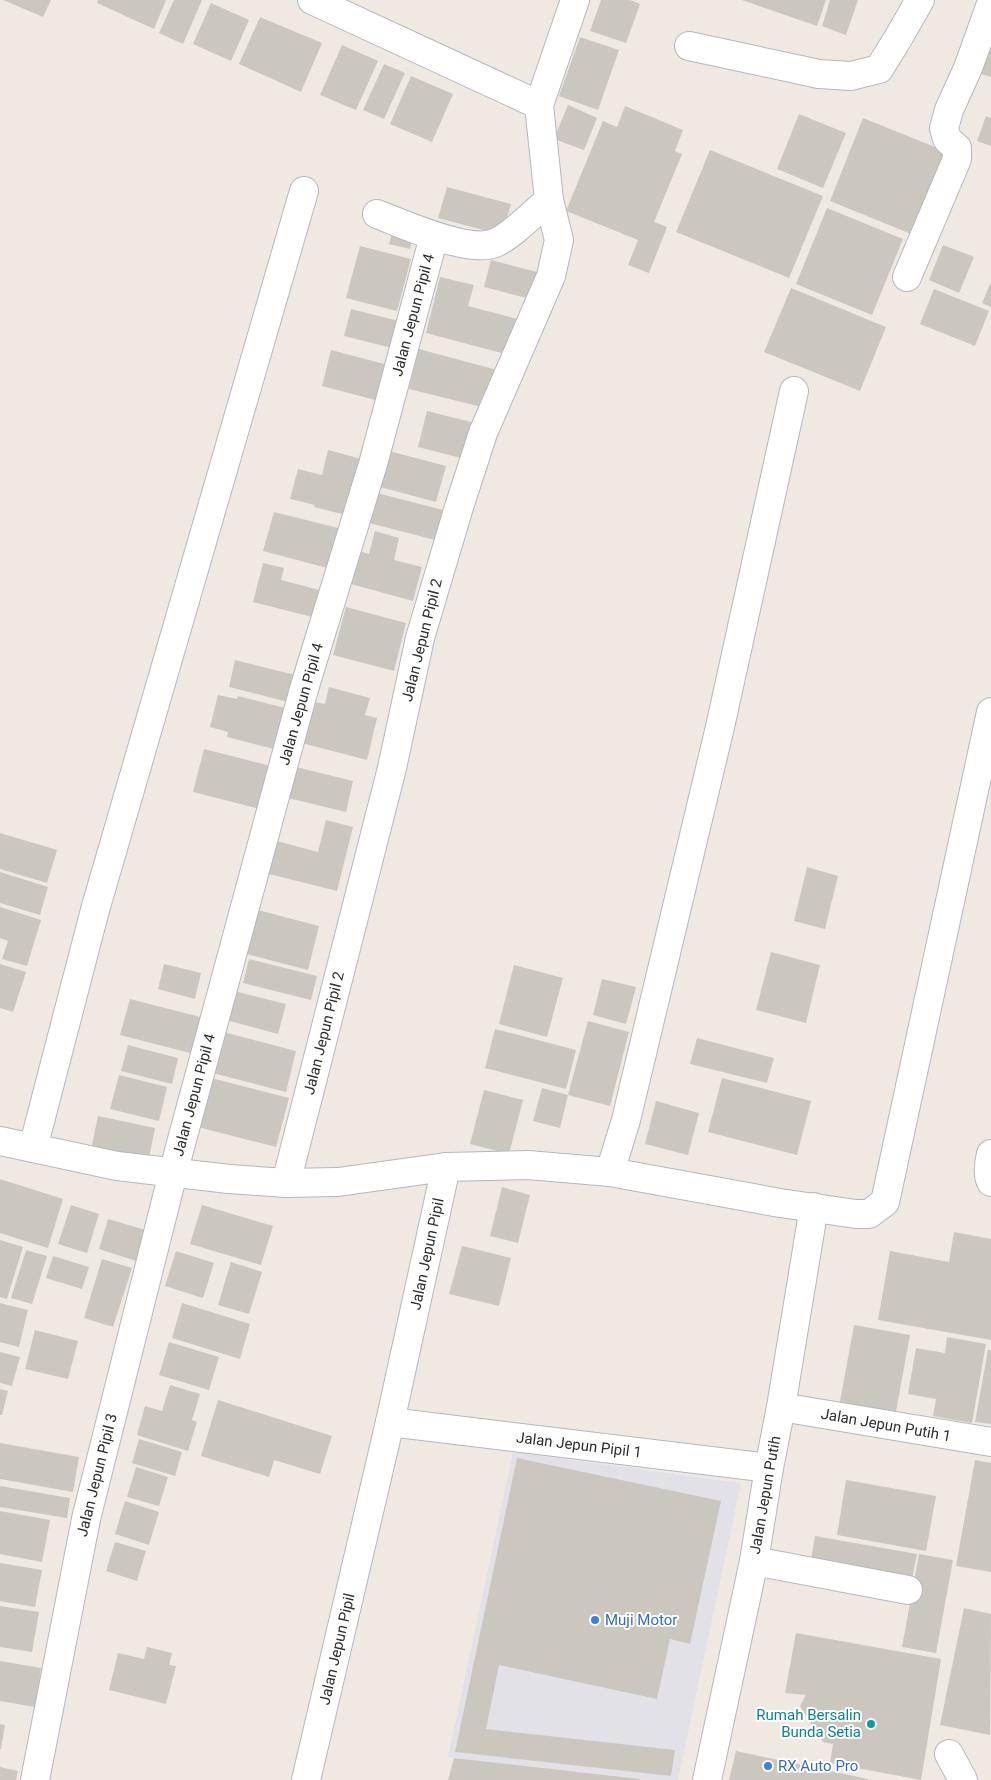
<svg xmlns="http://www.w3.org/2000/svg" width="991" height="1780" font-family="Roboto,sans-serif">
<rect width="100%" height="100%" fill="#efe9e1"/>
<polygon fill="#e3e1e8" points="513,1452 741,1483 678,1780 652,1780 448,1757"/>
<g fill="#cbc7bf">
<polygon points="3,0 51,0 43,17"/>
<polygon points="98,0 166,0 154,29 97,3"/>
<polygon points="174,0 202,0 183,44 159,33"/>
<polygon points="601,0 630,0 640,4 626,43 590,31"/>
<polygon points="742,0 826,0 817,26"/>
<polygon points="830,0 858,0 846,35 822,26"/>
<polygon points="211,3 249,20 231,61 193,44"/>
<polygon points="260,17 322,43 301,92 239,64"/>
<polygon points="580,37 619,50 598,110 559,96"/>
<polygon points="342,45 378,61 356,110 320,95"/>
<polygon points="983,46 991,48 991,77 975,72"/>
<polygon points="384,64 405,73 384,119 363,110"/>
<polygon points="411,76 453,94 432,142 390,124"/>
<polygon points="568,105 597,118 584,150 554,139"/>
<polygon points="625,106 683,130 675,151 682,154 654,222 667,227 649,273 628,265 638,240 566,211 603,121 617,127"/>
<polygon points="799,114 846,133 823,188 777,169"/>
<polygon points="986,116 991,118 991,146 977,141"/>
<polygon points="863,118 945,151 911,234 830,201"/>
<polygon points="710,150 823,196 789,278 676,232"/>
<polygon points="447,187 511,204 502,235 438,218"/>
<polygon points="827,208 903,239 872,315 796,284"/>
<polygon points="393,229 414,234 410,249 389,244"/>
<polygon points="943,245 974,257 959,293 929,280"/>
<polygon points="360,246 411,259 397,311 346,298"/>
<polygon points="491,260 545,274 538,301 484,287"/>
<polygon points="440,277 474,285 468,306 518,319 509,355 426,333"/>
<polygon points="991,282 991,307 982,303"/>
<polygon points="791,288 886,327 860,391 764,352"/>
<polygon points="934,289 989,311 975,346 920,324"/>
<polygon points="351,309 403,322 396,349 344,336"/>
<polygon points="419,349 497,370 486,408 409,389"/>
<polygon points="331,350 392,366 383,402 322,386"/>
<polygon points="427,411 475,423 465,459 418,447"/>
<polygon points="328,450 369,461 354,517 314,507 315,505 290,499 298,469 322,475"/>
<polygon points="389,451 446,466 436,502 380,487"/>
<polygon points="377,493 447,511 439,541 369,523"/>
<polygon points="274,512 346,530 335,570 263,551"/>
<polygon points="375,531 399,538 394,560 422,567 413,601 347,583 355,550 369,554"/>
<polygon points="263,563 284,568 281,580 327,592 320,619 253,602"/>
<polygon points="346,607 406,623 394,671 333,655"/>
<polygon points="235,660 299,676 292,703 229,687"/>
<polygon points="329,687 370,698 365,715 377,718 367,760 298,742 309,701 325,704"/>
<polygon points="218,695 237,699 238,696 289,709 278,750 227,737 228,732 210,727"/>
<polygon points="204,749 271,766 260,809 193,792"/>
<polygon points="292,766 353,781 346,812 284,797"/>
<polygon points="326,820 353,827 337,891 265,873 273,840 318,852"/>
<polygon points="0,833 57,850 47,883 0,869"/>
<polygon points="807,867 838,876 825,929 794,921"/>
<polygon points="0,872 48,887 40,915 0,903"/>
<polygon points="0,907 41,920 27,966 2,959 8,941 0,938"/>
<polygon points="250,908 319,926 308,970 239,952"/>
<polygon points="771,952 820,965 806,1023 756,1010"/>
<polygon points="249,959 317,976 311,1000 243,983"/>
<polygon points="0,964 26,972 13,1012 0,1008"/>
<polygon points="164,964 201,973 195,999 158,989"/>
<polygon points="514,965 563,978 547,1037 499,1024"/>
<polygon points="602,979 636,987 626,1024 593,1015"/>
<polygon points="230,990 286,1004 278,1034 222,1019"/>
<polygon points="130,999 204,1018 194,1054 120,1035"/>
<polygon points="588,1021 629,1032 610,1106 568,1095"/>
<polygon points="495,1029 576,1050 566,1089 485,1068"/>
<polygon points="223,1032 296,1051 286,1092 213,1073"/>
<polygon points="697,1038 774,1058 767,1083 690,1064"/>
<polygon points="128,1045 178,1058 172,1084 121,1071"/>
<polygon points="119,1075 167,1087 159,1121 110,1109"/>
<polygon points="207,1077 289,1098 276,1147 194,1126"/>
<polygon points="722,1078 811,1101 797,1155 708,1132"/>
<polygon points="542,1088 568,1095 560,1128 533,1121"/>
<polygon points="484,1090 523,1100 509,1154 470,1144"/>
<polygon points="656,1101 699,1113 688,1155 645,1144"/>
<polygon points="98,1116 155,1128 148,1163 91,1150"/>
<polygon points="0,1179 63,1199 48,1248 0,1233"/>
<polygon points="502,1187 530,1195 518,1243 490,1236"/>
<polygon points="71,1205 99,1214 87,1253 58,1244"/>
<polygon points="202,1205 273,1226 261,1265 190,1244"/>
<polygon points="108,1219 149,1231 139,1262 99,1249"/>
<polygon points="954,1232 991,1239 991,1340 878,1320 890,1251 949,1262"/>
<polygon points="0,1240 23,1247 7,1299 0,1297"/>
<polygon points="462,1246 511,1258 499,1306 449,1294"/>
<polygon points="26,1250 47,1256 32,1304 11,1298"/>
<polygon points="176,1251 214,1263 203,1298 165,1286"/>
<polygon points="53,1256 89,1267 82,1289 46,1278"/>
<polygon points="102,1259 132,1268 113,1327 84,1318"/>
<polygon points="231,1262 262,1272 249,1314 218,1305"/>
<polygon points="0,1303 28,1310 19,1347 0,1342"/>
<polygon points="182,1303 250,1324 240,1359 172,1338"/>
<polygon points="854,1325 910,1335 895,1417 839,1407"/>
<polygon points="35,1330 78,1341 68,1379 25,1369"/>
<polygon points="947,1337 986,1344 972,1423 933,1416 936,1399 908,1394 916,1348 945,1353"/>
<polygon points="169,1342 219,1357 209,1390 159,1375"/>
<polygon points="988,1350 991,1350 991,1424 975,1422"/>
<polygon points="0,1352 20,1357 12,1386 0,1383"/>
<polygon points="170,1385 200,1394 192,1420 197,1422 188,1451 137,1435 145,1406 162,1411"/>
<polygon points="0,1389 8,1391 2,1415 0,1415"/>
<polygon points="218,1400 332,1436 320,1474 274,1460 269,1477 201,1456"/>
<polygon points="139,1439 182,1452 175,1476 132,1463"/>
<polygon points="0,1443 79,1457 73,1492 0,1479"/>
<polygon points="517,1458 721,1501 690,1644 670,1639 657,1699 499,1665 486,1729 675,1750 671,1776 455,1752"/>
<polygon points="975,1460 991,1463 991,1572 956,1566"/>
<polygon points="136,1467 168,1477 159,1506 127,1497"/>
<polygon points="846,1480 936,1496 926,1551 837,1535"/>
<polygon points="0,1486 70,1498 67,1518 0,1507"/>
<polygon points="125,1501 159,1512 149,1545 115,1534"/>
<polygon points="0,1511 50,1520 42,1562 0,1554"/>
<polygon points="815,1536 917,1554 911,1584 810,1566"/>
<polygon points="115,1542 146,1551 137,1581 106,1571"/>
<polygon points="919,1554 953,1560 936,1653 902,1647"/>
<polygon points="0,1563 42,1570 35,1607 0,1601"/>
<polygon points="0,1606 39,1612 32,1652 0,1647"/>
<polygon points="964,1608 991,1614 990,1735 940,1725"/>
<polygon points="796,1633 941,1659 921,1780 830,1763 833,1744 823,1742 800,1706 806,1695 785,1693"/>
<polygon points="147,1647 172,1653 169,1665 176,1666 166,1704 109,1690 118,1653 144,1659"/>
<polygon points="0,1661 41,1668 35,1707 0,1701"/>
<polygon points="0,1724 5,1725 1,1749 0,1749"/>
<polygon points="736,1751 868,1779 868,1780 729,1780"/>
<polygon points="454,1758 640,1779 640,1780 448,1780"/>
<polygon points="0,1767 18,1771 16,1780 0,1780"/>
</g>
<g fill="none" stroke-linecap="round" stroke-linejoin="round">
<g stroke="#b4b7c1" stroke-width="30">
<g id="minor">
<polyline points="312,0 539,105"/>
<polyline points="689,46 819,74 851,76 879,69 897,40 920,0"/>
<path d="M377,214c26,10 92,40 118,29 15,-6 41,-32 54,-43"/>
<polyline points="907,277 957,159 957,148 947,139 944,128 949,110 968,68 991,4"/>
<polyline points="0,1141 117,1166 229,1179 286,1183 338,1182 446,1167 528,1165 610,1172 780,1203 856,1214 869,1214 885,1202 991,712"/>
<polyline points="33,1148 95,910 304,191"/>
<path d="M991,1154c-2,9 -4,20 0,28"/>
<polyline points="610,1172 626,1120 720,727 794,391"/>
<polyline points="286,1183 392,768 420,638 459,507 483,433 551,276 559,240 549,200 539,105 575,0"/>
<polyline points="781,1407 991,1442"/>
<polyline points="390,1422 769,1468"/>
<polyline points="754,1561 908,1590"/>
<polyline points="949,1754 963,1780"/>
<polyline points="35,1780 86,1519 173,1173 304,689 373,464 434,236"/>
<polyline points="306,1780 390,1422 446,1167"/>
<polyline points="707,1780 754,1561 769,1468 781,1407 814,1207"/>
</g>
</g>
<use href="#minor" stroke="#fff" stroke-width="28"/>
</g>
<g fill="#3f7fe0" stroke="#fff" stroke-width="2">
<circle cx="595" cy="1620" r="5"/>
<circle cx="768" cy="1766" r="5"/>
</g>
<circle fill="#0f9aa8" stroke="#fff" stroke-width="2" cx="871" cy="1724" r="5"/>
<g text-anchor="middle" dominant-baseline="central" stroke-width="4" stroke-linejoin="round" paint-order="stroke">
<g font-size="15" fill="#2e2e2e" stroke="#fff">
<text transform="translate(413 315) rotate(-75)">Jalan Jepun Pipil 4</text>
<text transform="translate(422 640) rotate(-76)">Jalan Jepun Pipil 2</text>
<text transform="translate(301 704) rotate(-74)">Jalan Jepun Pipil 4</text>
<text transform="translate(324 1033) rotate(-76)">Jalan Jepun Pipil 2</text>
<text transform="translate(194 1095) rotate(-75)">Jalan Jepun Pipil 4</text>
<text transform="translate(427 1254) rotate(-78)">Jalan Jepun Pipil</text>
<text transform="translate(886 1425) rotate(10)">Jalan Jepun Putih 1</text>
<text transform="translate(579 1445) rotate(7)">Jalan Jepun Pipil 1</text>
<text transform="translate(97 1475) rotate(-76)">Jalan Jepun Pipil 3</text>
<text transform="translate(765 1495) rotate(-80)">Jalan Jepun Putih</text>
<text transform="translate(337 1649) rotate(-77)">Jalan Jepun Pipil</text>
</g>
<g font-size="15" fill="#366cbe" stroke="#fff" text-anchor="start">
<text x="605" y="1620">Muji Motor</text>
<text x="778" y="1766">RX Auto Pro</text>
</g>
<g font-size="15" fill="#0d838f" stroke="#fff" text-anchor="end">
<text x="861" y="1715">Rumah Bersalin<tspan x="861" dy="17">Bunda Setia</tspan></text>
</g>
</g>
</svg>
